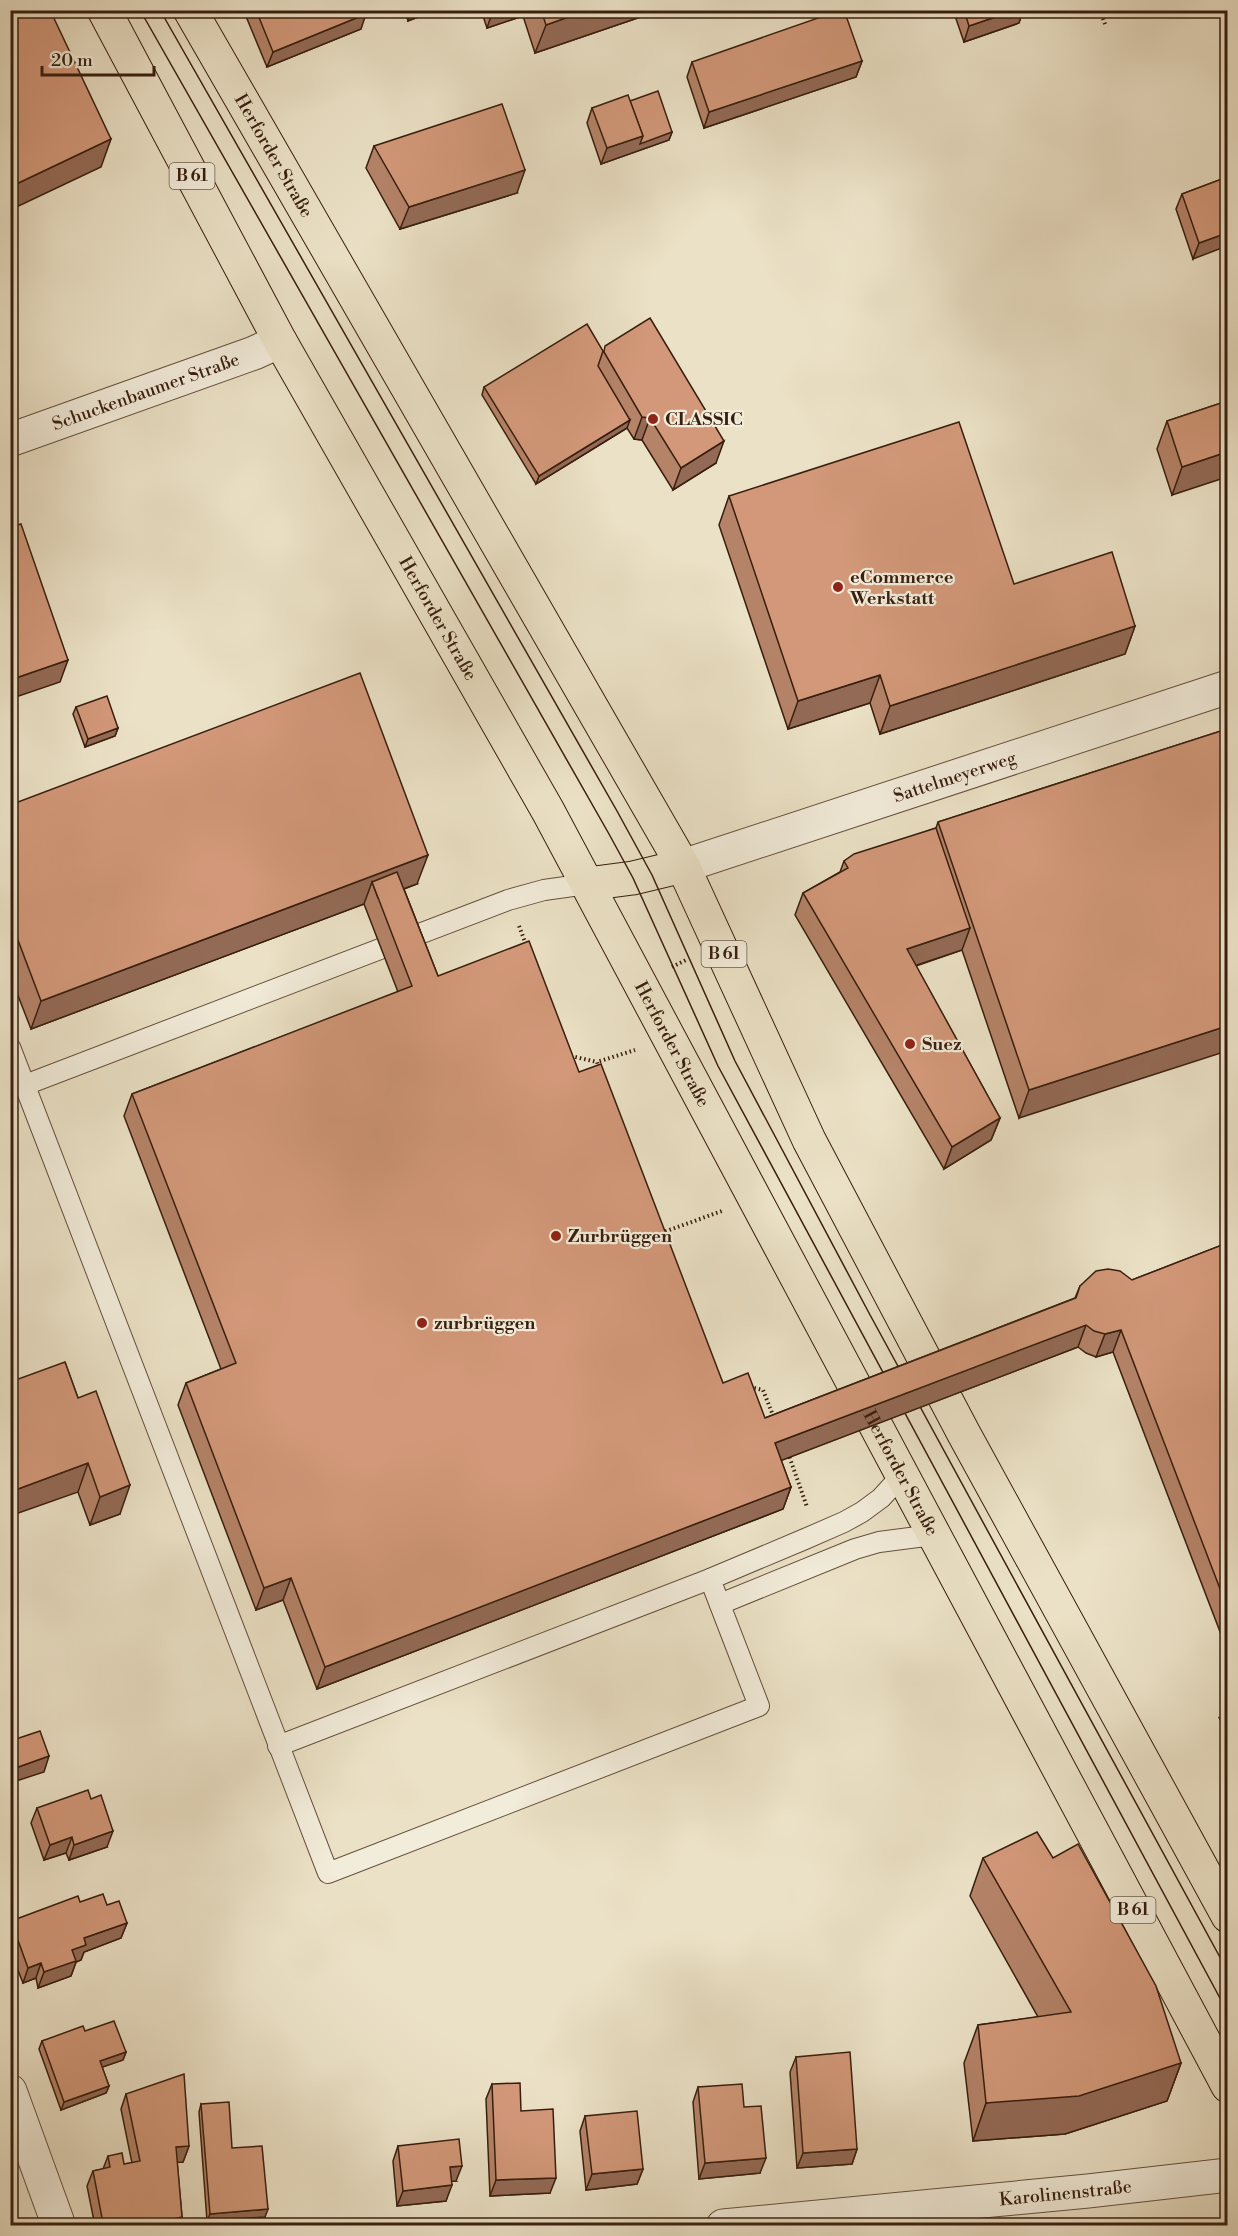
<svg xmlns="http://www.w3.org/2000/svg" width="1238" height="2236" font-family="'Libre Bodoni',serif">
<rect width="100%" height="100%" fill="#ebe1c6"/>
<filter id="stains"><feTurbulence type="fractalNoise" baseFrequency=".00333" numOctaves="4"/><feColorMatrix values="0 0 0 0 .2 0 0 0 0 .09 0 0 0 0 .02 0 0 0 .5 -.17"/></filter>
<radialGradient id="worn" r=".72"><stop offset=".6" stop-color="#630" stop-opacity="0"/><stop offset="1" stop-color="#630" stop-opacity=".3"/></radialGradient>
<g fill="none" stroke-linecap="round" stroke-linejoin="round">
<g stroke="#654f3c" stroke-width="22">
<g id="lane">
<polyline points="10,1047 328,1873 759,1706 710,1579"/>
<polyline points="25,1085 508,900 544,890 587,884"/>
<polyline points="720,1604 855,1549 879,1542 933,1535"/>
<polyline points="278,1746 710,1579 805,1539 844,1522 862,1512 881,1498 902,1475"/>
</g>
</g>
<g stroke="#654f3c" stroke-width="35">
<g id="street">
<path id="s1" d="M10,440l244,-87 26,-12"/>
<path id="s2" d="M683,866l545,-179"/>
<polyline points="10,2091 59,2226"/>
<path id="s3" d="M723,2226l365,-35 140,-16"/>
</g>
</g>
<g stroke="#381e0e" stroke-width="35">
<g id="primary">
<path id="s4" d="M104,10l176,331 268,470 680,1275"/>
<path id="s5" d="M190,10l493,856 126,274 155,294 264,482"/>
<polyline points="587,884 633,878 683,866"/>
</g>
</g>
<g stroke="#381e0e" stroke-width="4" stroke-dasharray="1.5 3" stroke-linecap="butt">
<polyline points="1100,10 1106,27"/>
<polyline points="519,926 527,947"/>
<polyline points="672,967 686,960"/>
<polyline points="571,1056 597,1062"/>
<polyline points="599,1068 597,1062 635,1050"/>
<polyline points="661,1233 722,1211"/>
<polyline points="750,1387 763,1390 774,1418"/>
<polyline points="788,1453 807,1507"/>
<polyline points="1219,1719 1228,1714"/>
</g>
<use href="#lane" stroke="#f2ecda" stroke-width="20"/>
<use href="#street" stroke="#f2ecda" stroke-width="33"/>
<use href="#primary" stroke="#ebe1c6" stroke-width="33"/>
<g stroke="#381e0e" stroke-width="1.5">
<polyline points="140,10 609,834 633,878 718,1066 1228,2013"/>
<polyline points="160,10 617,811 652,875 735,1061 869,1313 1228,1972"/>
</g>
</g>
<g fill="#b58368" stroke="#381e0e" stroke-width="1.5">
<polygon points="247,10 365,10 361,29 267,67 245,14"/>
<polygon points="405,10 436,10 408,21"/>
<polygon points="481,10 661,10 535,53 523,16 487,28"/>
<polygon points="953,10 1023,10 1019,23 964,42"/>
<polygon points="862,61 856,77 704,128 687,77 692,62"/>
<polygon points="630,101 672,132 669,140 601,164 587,123 592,108"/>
<polygon points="374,146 517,193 400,229 366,168"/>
<polygon points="1227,177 1193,259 1176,209 1182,194"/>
<polygon points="603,351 716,463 673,490 642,440 634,439 627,428 536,484 482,395 484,387"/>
<polygon points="1227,401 1172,495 1157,449 1167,421"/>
<polygon points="729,496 1014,584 1135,626 1125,654 880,734 870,703 788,729 719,525"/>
<polygon points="76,707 118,728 115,736 85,747 73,714"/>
<polygon points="1227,729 1019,1118 962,950 916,966 1000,1118 991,1140 944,1169 795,915 803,893 840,872 844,861 936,828 938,822"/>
<polygon points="10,805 417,884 404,889 438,976 579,1072 723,1383 765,1418 1075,1298 1080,1286 1132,1280 1227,1243 1227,1650 1113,1352 1096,1357 1086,1353 1078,1347 781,1460 791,1487 783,1509 317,1689 283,1600 256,1610 178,1405 186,1383 221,1369 124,1116 132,1094 398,992 364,904 31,1029 10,975"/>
<polygon points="65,1362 120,1514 90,1525 78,1492"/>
<polygon points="37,1808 107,1847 69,1860 66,1853 44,1860 31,1823"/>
<polygon points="983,1858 1053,1858 1181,2063 1167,2101 1065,2134 973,2141 964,2063 978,2025 1038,2017 970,1896"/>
<polygon points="80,1902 107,1905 127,1923 121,1938 84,1952 81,1960 76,1962 71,1976 38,1988 36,1978 23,1983 10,1950 11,1921"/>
<polygon points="85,2031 126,2052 123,2060 102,2067 109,2086 106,2093 61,2110 39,2049 42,2041"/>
<polygon points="796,2057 857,2149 852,2164 797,2168 790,2072"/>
<polygon points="492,2084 521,2111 550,2193 490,2196 486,2099"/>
<polygon points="698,2087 744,2107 760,2173 699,2179 693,2102"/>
<polygon points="126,2094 189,2146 183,2162 177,2162 182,2217 179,2226 95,2226 87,2186 93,2171 103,2169 108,2156 124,2164 132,2163 121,2109"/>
<polygon points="201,2104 232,2148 265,2217 207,2221 199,2112"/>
<polygon points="585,2116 643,2169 637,2184 586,2190 580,2131"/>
<polygon points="398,2146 456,2181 451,2181 446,2201 397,2206 393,2161"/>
</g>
<g fill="#936a55" stroke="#381e0e" stroke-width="1.5">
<polygon points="412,10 436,10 408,21"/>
<polygon points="493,10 525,10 523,16 487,28"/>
<polygon points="588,10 661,10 535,53 546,25"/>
<polygon points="1016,10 1023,10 1019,23 964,42 969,26"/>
<polygon points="366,14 361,29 267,67 273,52"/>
<polygon points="862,61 856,77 704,128 709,112"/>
<polygon points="672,132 669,140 601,164 607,148 643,136"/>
<polygon points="111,139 101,167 10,210 10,187"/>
<polygon points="525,170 517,193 400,229 409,207"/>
<polygon points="1227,233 1227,246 1193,259 1199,243"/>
<polygon points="642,417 650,418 642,440 634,439"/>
<polygon points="630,420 627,428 536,484 539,476"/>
<polygon points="724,441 716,463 673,490 681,468"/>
<polygon points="1227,452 1227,477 1172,495 1182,467"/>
<polygon points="1135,626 1125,654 880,734 890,706"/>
<polygon points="68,660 60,682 10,699 10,680"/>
<polygon points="880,675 870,703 788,729 798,701"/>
<polygon points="118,728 115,736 85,747 88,739"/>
<polygon points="428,855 417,884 378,898 372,882 364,904 31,1029 41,1001"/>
<polygon points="970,928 962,950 899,971 907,949"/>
<polygon points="1227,1026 1227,1051 1019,1118 1029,1090"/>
<polygon points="1000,1118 991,1140 944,1169 952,1147"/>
<polygon points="1086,1325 1078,1347 767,1466 775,1443"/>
<polygon points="1121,1330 1113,1352 1096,1357 1105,1334"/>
<polygon points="88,1463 78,1492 10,1516 10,1492"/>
<polygon points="130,1485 120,1514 90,1525 100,1497"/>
<polygon points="791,1487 783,1509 317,1689 325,1667"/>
<polygon points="291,1578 283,1600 256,1610 264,1588"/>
<polygon points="49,1756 44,1772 10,1783 10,1770"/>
<polygon points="113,1831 107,1847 69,1860 74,1845"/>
<polygon points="72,1837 66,1853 44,1860 50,1845"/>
<polygon points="127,1923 121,1938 84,1952 81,1960 76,1962 71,1976 38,1988 44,1972 84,1938"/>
<polygon points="41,1963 36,1978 23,1983 28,1968"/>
<polygon points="126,2052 123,2060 97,2069 100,2061"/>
<polygon points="1181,2063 1167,2101 1065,2134 973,2141 986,2103"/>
<polygon points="109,2086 106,2093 61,2110 64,2102"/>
<polygon points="189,2146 183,2162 170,2163 176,2147"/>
<polygon points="857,2149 852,2164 797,2168 803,2153"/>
<polygon points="766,2158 760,2173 699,2179 705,2163"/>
<polygon points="462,2166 456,2181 444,2182 450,2167"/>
<polygon points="643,2169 637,2184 586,2190 592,2174"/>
<polygon points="556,2178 550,2193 490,2196 496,2180"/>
<polygon points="452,2185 446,2201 397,2206 403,2191"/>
<polygon points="268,2209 265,2217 207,2221 210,2214"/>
<polygon points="182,2217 179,2226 142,2226"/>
</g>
<g fill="#d29879" stroke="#381e0e" stroke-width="1.5">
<polygon points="10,10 50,10 111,139 10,187"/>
<polygon points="256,10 365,10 366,14 273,52"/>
<polygon points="541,10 588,10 546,25"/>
<polygon points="841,10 844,10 862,61 709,112 692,62"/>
<polygon points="964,10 1016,10 969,26"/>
<polygon points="658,91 672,132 640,144 643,136 630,101"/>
<polygon points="628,95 643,136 607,148 592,108"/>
<polygon points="502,104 525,170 409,207 374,146"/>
<polygon points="1227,177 1227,233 1199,243 1182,194"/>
<polygon points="650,318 724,441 681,468 650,418 642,417 604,352 605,346"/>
<polygon points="587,324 603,351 598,366 630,420 539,476 484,387"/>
<polygon points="1227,401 1227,452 1182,467 1167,421"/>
<polygon points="959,422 1014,584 1112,552 1135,626 890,706 880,675 798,701 729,496"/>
<polygon points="21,524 68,660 10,680 10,527"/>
<polygon points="360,673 428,855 41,1001 10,919 10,805"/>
<polygon points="107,696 118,728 88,739 76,707"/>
<polygon points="1227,729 1227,1026 1029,1090 938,822"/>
<polygon points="936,828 970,928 907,949 1000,1118 952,1147 803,893 848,868 844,861 854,854"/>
<polygon points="397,872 438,976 529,941 579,1072 601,1064 723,1383 748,1373 765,1418 1076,1298 1080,1286 1096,1271 1108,1269 1120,1271 1132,1280 1227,1243 1227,1607 1121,1330 1105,1334 1094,1331 1086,1325 775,1443 791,1487 325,1667 291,1578 264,1588 186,1383 236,1363 132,1094 412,986 372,882"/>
<polygon points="65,1362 78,1398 96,1391 130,1485 100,1497 88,1463 10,1492 10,1382"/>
<polygon points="40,1731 49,1756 10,1770 10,1734 14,1732 16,1739"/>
<polygon points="88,1790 91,1799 101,1795 113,1831 74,1845 72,1837 50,1845 37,1808"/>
<polygon points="1037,1832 1053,1858 1078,1844 1156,1986 1181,2063 1079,2096 986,2103 978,2025 1071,2012 983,1858"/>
<polygon points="103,1894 107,1905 119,1901 127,1923 84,1938 86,1945 72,1950 76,1961 44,1972 41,1963 28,1968 11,1921 78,1896 80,1902"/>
<polygon points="114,2021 126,2052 100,2061 109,2086 64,2102 42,2041 83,2026 85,2031"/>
<polygon points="850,2052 857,2149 803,2153 796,2057"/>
<polygon points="184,2074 189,2146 176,2147 182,2217 142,2226 107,2226 103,2223 93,2171 110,2167 108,2156 122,2153 124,2164 140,2161 126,2094"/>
<polygon points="520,2083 521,2111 553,2109 556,2178 496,2180 492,2084"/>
<polygon points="742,2084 744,2107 761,2106 766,2158 705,2163 698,2087"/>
<polygon points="229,2102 232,2148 262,2146 268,2209 210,2214 201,2104"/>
<polygon points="637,2111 643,2169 592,2174 585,2116"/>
<polygon points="459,2139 462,2166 450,2167 452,2185 403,2191 398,2146"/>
</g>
<g fill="#8f2418" stroke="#f2ecda" stroke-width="2">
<circle cx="653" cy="419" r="6"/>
<circle cx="838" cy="587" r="6"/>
<circle cx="910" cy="1044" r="6"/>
<circle cx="556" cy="1236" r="6"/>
<circle cx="422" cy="1323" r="6"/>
</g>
<g text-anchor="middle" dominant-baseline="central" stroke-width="4.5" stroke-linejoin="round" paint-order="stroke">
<g fill="#f2ecda" stroke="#705c4b" stroke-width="1.5">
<rect x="169.5" y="163" width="45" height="26" rx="4.5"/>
<rect x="701.5" y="941" width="45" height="26" rx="4.5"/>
<rect x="1110.5" y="1897" width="45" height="26" rx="4.5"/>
</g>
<g font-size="16" font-weight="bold" fill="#381e0e">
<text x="192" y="176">B 61</text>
<text x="724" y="954">B 61</text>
<text x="1133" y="1910">B 61</text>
</g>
<g font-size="18" fill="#381e0e" stroke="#f2ecda">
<text stroke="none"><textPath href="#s5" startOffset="168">Herforder Straße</textPath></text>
<text stroke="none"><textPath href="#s1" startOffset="144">Schuckenbaumer Straße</textPath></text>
<text stroke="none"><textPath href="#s4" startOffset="694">Herforder Straße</textPath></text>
<text stroke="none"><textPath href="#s2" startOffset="286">Sattelmeyerweg</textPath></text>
<text stroke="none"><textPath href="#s4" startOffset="1180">Herforder Straße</textPath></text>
<text stroke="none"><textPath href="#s4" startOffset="1666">Herforder Straße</textPath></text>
<text stroke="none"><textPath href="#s3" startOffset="344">Karolinenstraße</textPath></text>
</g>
<g font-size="18" font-weight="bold" fill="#381e0e" stroke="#f2ecda" text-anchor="start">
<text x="665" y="419">CLASSIC</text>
<text x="850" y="577">eCommerce<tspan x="850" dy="21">Werkstatt</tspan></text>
<text x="922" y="1044">Suez</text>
<text x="568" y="1236">Zurbrüggen</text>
<text x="434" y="1323">zurbrüggen</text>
</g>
</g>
<rect width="1238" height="2236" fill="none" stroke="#ebe1c6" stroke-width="36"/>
<rect x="12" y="12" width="1214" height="2212" fill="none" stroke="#381e0e" stroke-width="3"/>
<rect x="18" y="18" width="1202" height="2200" fill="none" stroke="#381e0e" stroke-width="1.5"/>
<path d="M42 66v9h112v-9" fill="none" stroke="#381e0e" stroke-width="3"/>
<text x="51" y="66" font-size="18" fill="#381e0e" stroke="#f2ecda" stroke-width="4.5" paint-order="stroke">20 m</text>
<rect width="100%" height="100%" filter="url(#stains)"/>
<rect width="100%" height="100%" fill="url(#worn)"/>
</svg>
